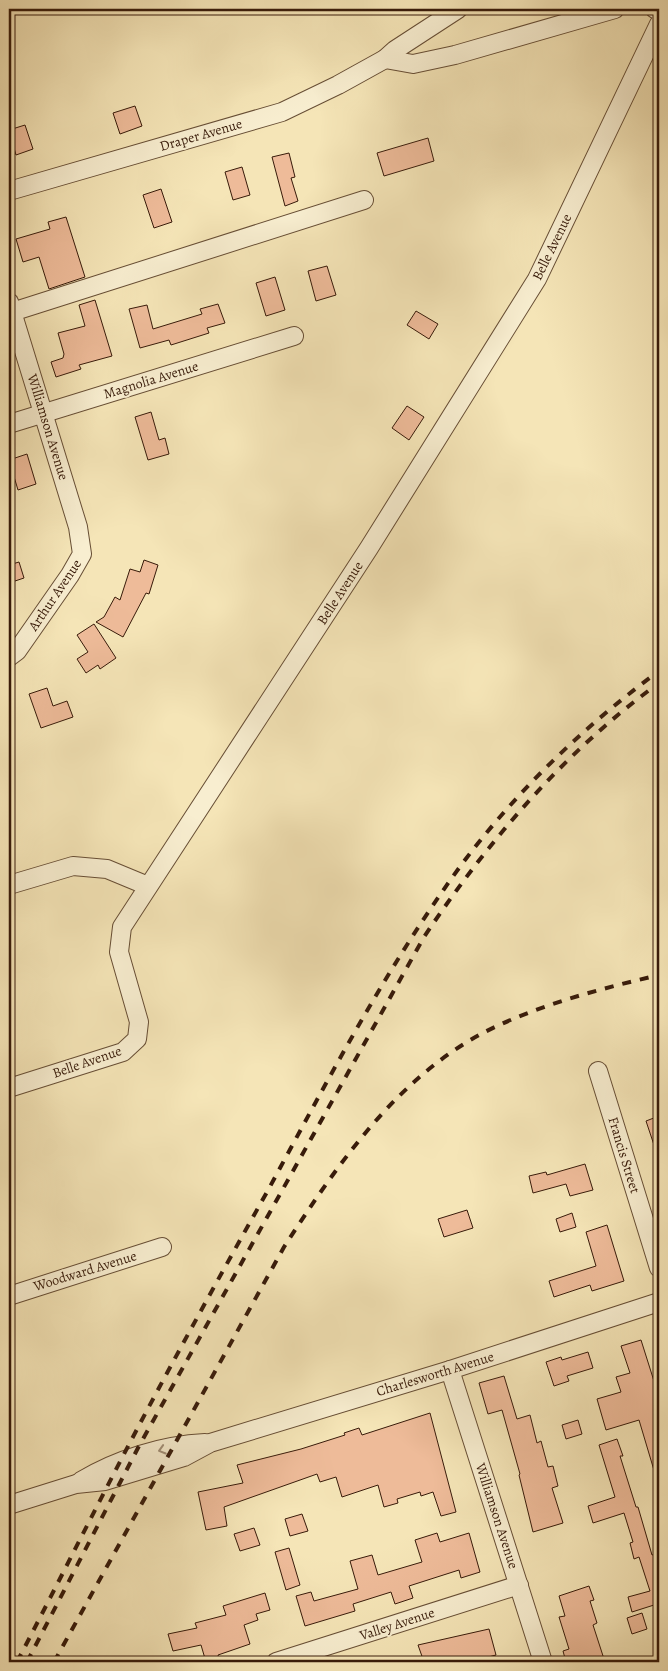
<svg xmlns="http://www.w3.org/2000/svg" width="668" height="1671" font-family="Alegreya,serif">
<rect width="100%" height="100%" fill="#f5e5b7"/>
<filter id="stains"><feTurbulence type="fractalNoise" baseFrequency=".004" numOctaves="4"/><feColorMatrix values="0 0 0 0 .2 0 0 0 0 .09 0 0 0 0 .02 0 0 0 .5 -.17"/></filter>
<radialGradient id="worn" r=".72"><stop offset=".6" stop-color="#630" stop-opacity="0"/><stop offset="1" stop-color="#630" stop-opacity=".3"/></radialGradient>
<g fill="#eb9" stroke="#381b0a">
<polygon points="135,106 142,126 120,134 113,113"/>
<polygon points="25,125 33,149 16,155 9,130"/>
<polygon points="428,138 434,161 384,176 377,153"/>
<polygon points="289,153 295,177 291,178 298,201 285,206 272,157"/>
<polygon points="242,167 250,195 233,200 225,172"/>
<polygon points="161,189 172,222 154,228 143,195"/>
<polygon points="66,217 85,277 49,289 39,257 23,262 16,239 50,229 48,222"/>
<polygon points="327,266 336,295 316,301 308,271"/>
<polygon points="275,277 285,310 266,316 256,283"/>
<polygon points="95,300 112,356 79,365 81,369 56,377 51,362 63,358 64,354 58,333 85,326 79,305"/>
<polygon points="218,304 225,323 207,328 209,333 171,345 169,340 140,348 129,309 147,305 153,329 202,314 200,309"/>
<polygon points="416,311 438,324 429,339 407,325"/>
<polygon points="407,406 424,417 409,440 392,428"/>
<polygon points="151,412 159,440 165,438 169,454 148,460 135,417"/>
<polygon points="27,454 36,484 18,490 9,460"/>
<polygon points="144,560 158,565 149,594 146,593 123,637 96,622 104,617 115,597 120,600 130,569 140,572"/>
<polygon points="19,562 24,578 9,583 9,565"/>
<polygon points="94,624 116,658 100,669 98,665 86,673 77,659 88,652 77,635"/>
<polygon points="47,688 53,706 67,701 73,717 41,728 29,694"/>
<polygon points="659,1116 659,1154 657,1154 646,1121"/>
<polygon points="585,1164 593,1190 570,1196 566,1184 533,1193 529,1176 546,1172 547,1175"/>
<polygon points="467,1210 473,1228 444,1237 438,1219"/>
<polygon points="572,1213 576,1227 560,1232 556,1219"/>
<polygon points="607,1225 624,1281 592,1291 590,1285 554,1297 549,1281 596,1266 586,1232"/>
<polygon points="641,1340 659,1397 659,1477 656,1477 639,1420 606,1430 597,1399 621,1392 616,1377 630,1373 621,1346"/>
<polygon points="588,1352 593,1368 567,1376 569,1381 554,1386 546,1362 561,1357 562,1360"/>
<polygon points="504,1376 517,1419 530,1415 537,1443 541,1441 548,1467 553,1466 558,1486 552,1488 563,1523 533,1532 519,1475 520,1474 502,1410 488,1414 479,1383"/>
<polygon points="430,1413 456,1512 441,1516 433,1492 421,1496 420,1492 397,1499 398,1503 384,1507 378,1485 342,1497 336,1477 320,1482 317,1474 224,1507 227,1526 206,1530 198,1492 243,1483 237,1465 301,1449 345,1435 344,1433 359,1428 362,1435"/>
<polygon points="578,1420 582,1434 566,1439 562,1425"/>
<polygon points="617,1439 623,1456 620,1456 636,1507 638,1507 652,1555 659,1553 659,1611 657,1612 654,1605 632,1612 628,1597 650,1591 639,1557 634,1559 630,1543 633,1542 624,1513 593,1523 588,1506 615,1497 599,1445"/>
<polygon points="302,1514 308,1531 290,1536 285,1519"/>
<polygon points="254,1528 260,1545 240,1551 234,1534"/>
<polygon points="437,1533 440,1542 469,1533 480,1572 461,1578 459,1570 409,1586 413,1598 395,1604 391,1592 353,1604 355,1611 305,1626 296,1596 311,1592 314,1601 358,1589 350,1561 372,1555 378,1575 422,1562 415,1540"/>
<polygon points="289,1548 300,1585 286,1590 275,1552"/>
<polygon points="589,1586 594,1600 590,1601 597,1623 593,1625 604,1659 594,1662 566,1662 563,1651 569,1649 559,1617 565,1616 559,1596"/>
<polygon points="265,1593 270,1610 256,1614 258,1620 244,1625 250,1644 218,1655 220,1662 206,1662 201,1645 173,1651 168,1634 197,1628 195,1623 226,1615 223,1606"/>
<polygon points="642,1613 647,1629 632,1634 627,1618"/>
<polygon points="489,1629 496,1655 469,1662 424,1662 418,1645"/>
</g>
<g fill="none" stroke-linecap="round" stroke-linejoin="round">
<g stroke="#674e35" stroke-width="20">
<g id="minor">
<polyline points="655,9 659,11"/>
<polyline points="385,59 413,64 455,55 615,9"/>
<polyline points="9,191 282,112 338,85 385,59 395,50 458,9"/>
<polyline points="9,302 78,527 82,554 70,575 17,651 9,657"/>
<polyline points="12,312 364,200"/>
<polyline points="9,424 294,336"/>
<polyline points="9,885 73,866 107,869 148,886"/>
<polyline points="598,1071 659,1268"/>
<polyline points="9,1088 123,1052 137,1039 139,1022 119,952 122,927 369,548 537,279 659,24"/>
<polyline points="9,1296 162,1247"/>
<polyline points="450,1370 543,1662"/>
<path d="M81,1481c36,-22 83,-36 124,-38"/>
<polyline points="9,1505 76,1484 105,1481 184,1457 210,1443 450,1370 659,1302"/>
<polyline points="276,1662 519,1585"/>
</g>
</g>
<use href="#minor" stroke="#f8eed0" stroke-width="18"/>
<g stroke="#381b0a" stroke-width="4" stroke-dasharray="9 9" stroke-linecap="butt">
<path d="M17,1662c48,-92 94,-185 143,-276 35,-65 71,-130 107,-194 55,-101 109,-205 175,-300 58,-85 134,-160 217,-221"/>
<path d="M27,1662l112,-216 285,-509c64,-96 141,-186 235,-254"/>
<path d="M54,1662l230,-415c55,-85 118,-177 213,-221 52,-24 107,-38 162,-51"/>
</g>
</g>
<defs><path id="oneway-chevron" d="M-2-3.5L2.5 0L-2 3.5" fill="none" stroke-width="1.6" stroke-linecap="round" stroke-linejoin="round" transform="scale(1.25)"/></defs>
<use stroke="#a28f77" href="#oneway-chevron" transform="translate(162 1450) rotate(163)"/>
<g text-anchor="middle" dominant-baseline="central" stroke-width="4" stroke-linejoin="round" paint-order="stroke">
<g font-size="14" fill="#381b0a" stroke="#f8eed0">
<text transform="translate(201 135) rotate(-16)">Draper Avenue</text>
<text transform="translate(552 247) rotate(-64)">Belle Avenue</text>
<text transform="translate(151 380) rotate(-17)">Magnolia Avenue</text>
<text transform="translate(48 427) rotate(73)">Williamson Avenue</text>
<text transform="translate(340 593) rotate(-57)">Belle Avenue</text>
<text transform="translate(55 595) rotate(-56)">Arthur Avenue</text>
<text transform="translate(87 1062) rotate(-19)">Belle Avenue</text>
<text transform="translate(624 1155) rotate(73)">Francis Street</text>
<text transform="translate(85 1271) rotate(-17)">Woodward Avenue</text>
<text transform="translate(435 1374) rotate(-17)">Charlesworth Avenue</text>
<text transform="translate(497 1516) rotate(72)">Williamson Avenue</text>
<text transform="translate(397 1624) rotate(-18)">Valley Avenue</text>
</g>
</g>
<rect width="668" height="1671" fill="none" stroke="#f5e5b7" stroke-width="30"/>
<rect x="10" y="10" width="648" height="1651" fill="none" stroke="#381b0a" stroke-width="2.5"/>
<rect x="15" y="15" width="638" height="1641" fill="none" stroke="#381b0a"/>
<rect width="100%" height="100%" filter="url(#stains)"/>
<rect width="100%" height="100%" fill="url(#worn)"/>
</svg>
